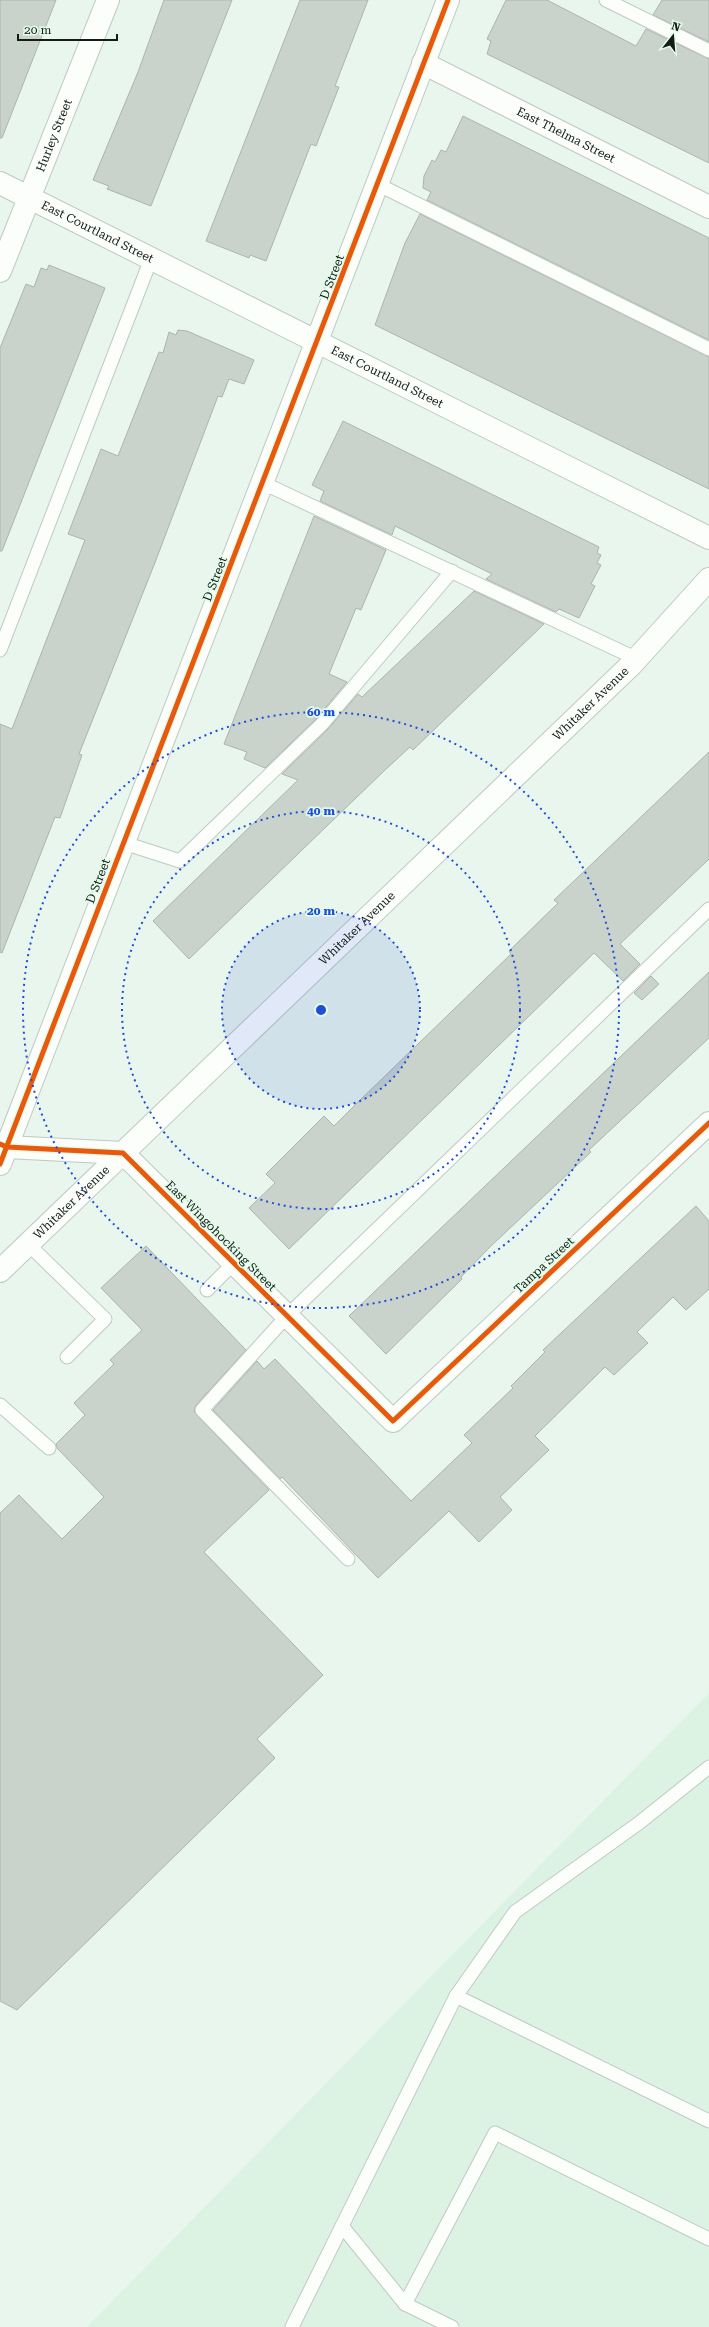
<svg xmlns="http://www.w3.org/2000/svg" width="709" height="2327" font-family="'Roboto Serif',serif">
<rect width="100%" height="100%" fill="#e9f6ed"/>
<polygon fill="#dcf3e3" points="709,1693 709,2327 87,2327"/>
<g fill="#c9d3cc" stroke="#abb5ae">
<polygon points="0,0 56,0 2,138 0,138"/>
<polygon points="164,0 232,0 151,206 107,189 109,186 93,180 138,72"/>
<polygon points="300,0 368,0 335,86 339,87 316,146 311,144 266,261 250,255 249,258 206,241"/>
<polygon points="506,0 547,0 636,46 646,29 709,59 709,163 487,54 491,41 487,39"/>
<polygon points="662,0 709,0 709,42 653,15"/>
<polygon points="463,116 709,238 709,340 427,200 431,192 423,188 424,176 432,160 435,162 441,150 446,152"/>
<polygon points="420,214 709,357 709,489 375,325 405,243"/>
<polygon points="49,265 105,288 2,551 0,551 0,348 26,284 34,287 41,268 47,270"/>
<polygon points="178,330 187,331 254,360 244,384 229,379 222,397 218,396 156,560 79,754 82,755 60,818 55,817 2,953 0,952 0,724 12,729 85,540 68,534 101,449 118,456 159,352 163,353 169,332 176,335"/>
<polygon points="343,421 599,547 597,553 601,555 597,563 601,565 591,584 595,586 579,618 559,609 556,612 486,579 492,574 395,526 392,535 320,501 324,491 312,485"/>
<polygon points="314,516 386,550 361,610 356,608 329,674 347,682 316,719 265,768 244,759 247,752 224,744"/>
<polygon points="474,591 544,624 413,750 410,747 384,771 189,959 153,921 298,780 282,774 328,729 358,694 362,697"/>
<polygon points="709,752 709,859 620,944 640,964 623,981 594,953 289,1249 249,1208 275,1183 266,1174 324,1116 334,1126 357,1103 511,954 509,951 558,903 554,900"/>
<polygon points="709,972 709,1038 589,1150 591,1152 490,1247 461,1277 462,1279 386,1354 349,1316"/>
<polygon points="651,976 659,984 642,1000 634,993"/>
<polygon points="696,1206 709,1221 709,1289 686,1310 673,1297 637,1332 648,1343 614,1375 605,1367 535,1436 549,1450 500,1497 512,1510 479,1542 449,1511 378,1578 282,1477 280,1479 213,1410 257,1361 264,1369 275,1359 411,1501 472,1443 464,1435 513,1388 511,1386 545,1352 543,1350"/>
<polygon points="146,1246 246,1350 196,1405 194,1412 269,1490 204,1552 323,1675 257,1739 275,1758 17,2010 0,2001 0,1513 19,1495 62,1539 104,1497 57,1448 56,1444 85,1415 74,1403 114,1364 110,1360 142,1330 101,1288"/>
</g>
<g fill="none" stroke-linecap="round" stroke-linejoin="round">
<g stroke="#bfc9c2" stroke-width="15">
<g id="service">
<polyline points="606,0 709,51"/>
<polyline points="377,184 709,349"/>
<polyline points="263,483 637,659"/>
<polyline points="0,650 151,259"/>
<polyline points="124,843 180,861 322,724 452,571"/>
<polyline points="28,1244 105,1319 67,1357"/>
<polyline points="207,1290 234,1263"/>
<polyline points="0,1405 49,1448"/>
<polyline points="348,1559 202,1410 287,1316 709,909"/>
<polyline points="456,1996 709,2121"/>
<polyline points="342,2226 456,1996 515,1912 639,1823 709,1767"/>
<polyline points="405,2304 495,2133 709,2239"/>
<polyline points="292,2327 342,2226 405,2304 452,2327"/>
</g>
</g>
<g stroke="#bfc9c2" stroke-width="24">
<g id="minor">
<path id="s1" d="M423,63l286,144"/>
<path id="s2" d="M0,183l709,355"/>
<path id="s3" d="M0,271l108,-271"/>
<polyline points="0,1144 7,1147 123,1153 393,1421 709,1123"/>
<polyline points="0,1164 448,0"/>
</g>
</g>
<g stroke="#bfc9c2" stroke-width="24">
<g id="secondary">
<path id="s4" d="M0,1271l632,-607 77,-85"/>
</g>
</g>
<use href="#service" stroke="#fcfefc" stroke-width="13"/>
<use href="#minor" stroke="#fcfefc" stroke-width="22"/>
<use href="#secondary" stroke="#fcfefc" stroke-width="22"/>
<g stroke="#e4fbeb" stroke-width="8">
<g id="cycleway">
<polyline points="0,1144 7,1147 123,1153 393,1421 709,1123"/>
<polyline points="0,1164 448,0"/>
</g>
</g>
<use href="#cycleway" stroke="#e8590c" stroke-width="5"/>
</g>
<circle cx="321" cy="1010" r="99" fill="#1d4ed8" fill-opacity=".12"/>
<g fill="none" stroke="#1d4ed8" stroke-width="2" stroke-dasharray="2 4">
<circle cx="321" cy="1010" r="99"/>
<circle cx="321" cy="1010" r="199"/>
<circle cx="321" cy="1010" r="298"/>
</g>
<g text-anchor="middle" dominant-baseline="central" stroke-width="3.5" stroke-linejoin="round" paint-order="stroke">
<g font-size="12" fill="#141c16" stroke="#e4fbeb">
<text stroke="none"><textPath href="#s1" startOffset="160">East Thelma Street</textPath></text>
<text stroke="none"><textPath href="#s3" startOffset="146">Hurley Street</textPath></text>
<text stroke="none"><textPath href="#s2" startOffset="109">East Courtland Street</textPath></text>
<text transform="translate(332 277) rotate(-69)">D Street</text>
<text stroke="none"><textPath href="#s2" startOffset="433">East Courtland Street</textPath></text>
<text transform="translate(215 579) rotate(-69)">D Street</text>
<text stroke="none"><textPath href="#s4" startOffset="819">Whitaker Avenue</textPath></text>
<text transform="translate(98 881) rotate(-69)">D Street</text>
<text stroke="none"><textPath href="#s4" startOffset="495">Whitaker Avenue</textPath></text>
<text stroke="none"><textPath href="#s4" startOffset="99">Whitaker Avenue</textPath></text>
<text transform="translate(221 1236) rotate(45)">East Wingohocking Street</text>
<text transform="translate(544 1265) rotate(-43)">Tampa Street</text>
</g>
</g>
<circle cx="321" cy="1010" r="6" fill="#1d4ed8" stroke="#e4fbeb" stroke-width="2"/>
<g font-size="12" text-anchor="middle" font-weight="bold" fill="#1d4ed8" stroke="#e4fbeb" stroke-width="3.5" stroke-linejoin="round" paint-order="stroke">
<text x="321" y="716">60 m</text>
<text x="321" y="815">40 m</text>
<text x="321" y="915">20 m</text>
</g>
<g transform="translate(673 36) rotate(17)" stroke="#e4fbeb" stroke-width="3" paint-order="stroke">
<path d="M0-3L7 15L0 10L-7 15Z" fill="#141c16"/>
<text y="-6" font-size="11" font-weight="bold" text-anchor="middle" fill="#141c16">N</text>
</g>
<path d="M18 34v6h99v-6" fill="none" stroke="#141c16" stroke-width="2"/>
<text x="24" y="34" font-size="12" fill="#141c16" stroke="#e4fbeb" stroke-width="3" paint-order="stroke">20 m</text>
</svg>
